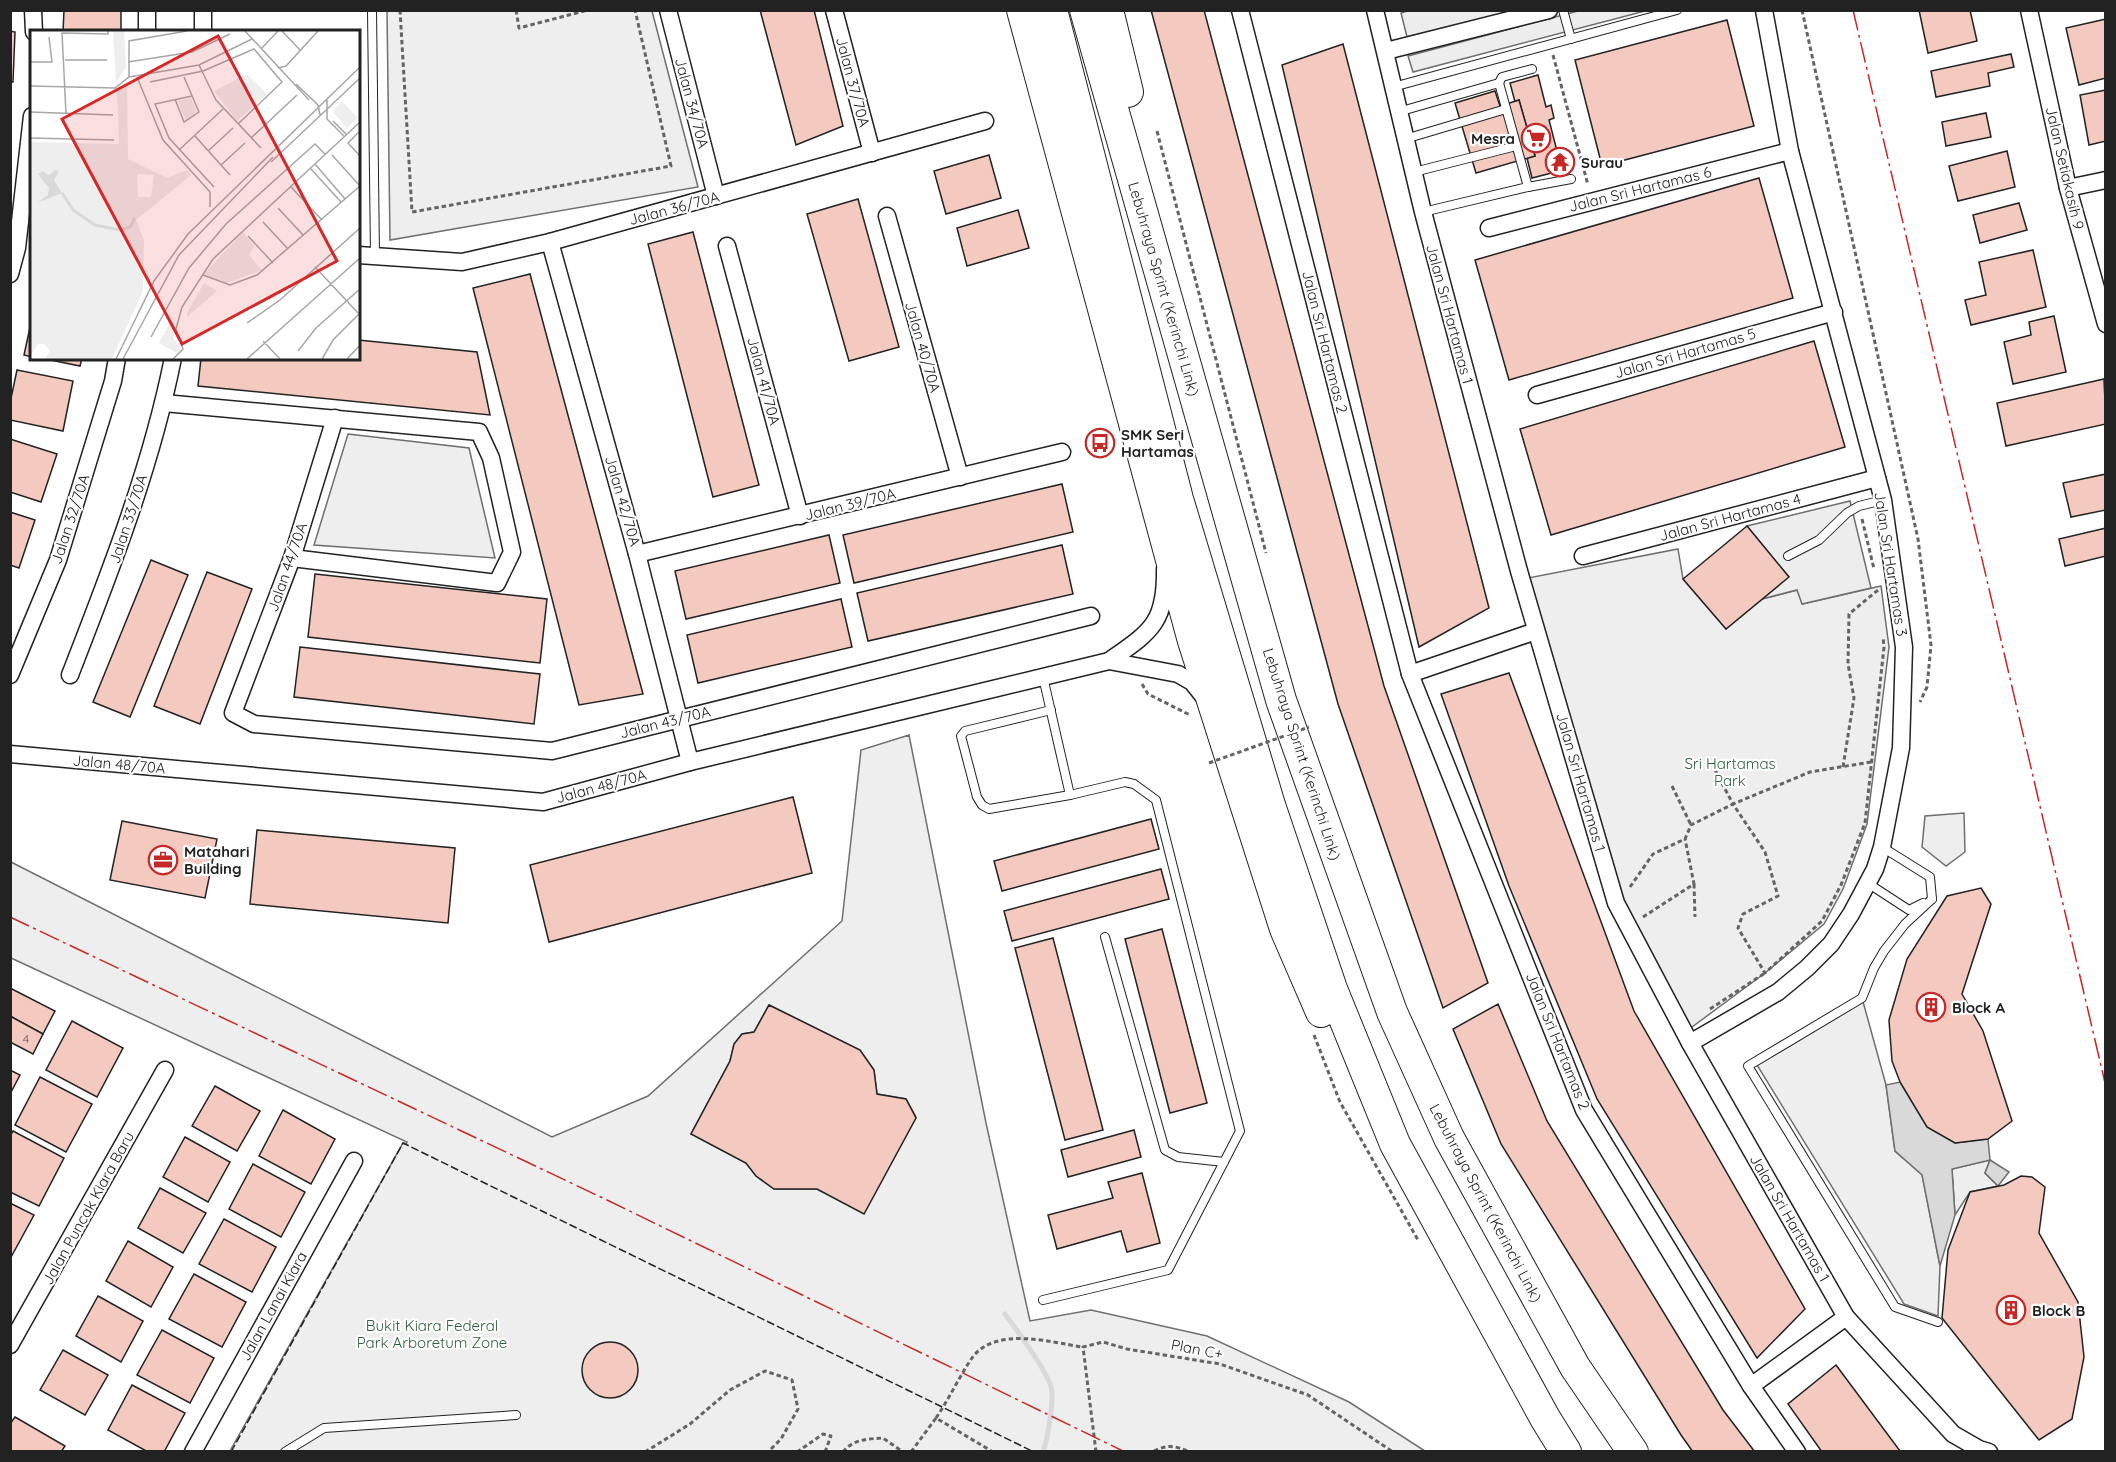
<svg xmlns="http://www.w3.org/2000/svg" width="2116" height="1462" font-family="Quicksand,sans-serif">
<rect width="100%" height="100%" fill="#fff"/>
<g fill="#eee" stroke="#6f6f6f" stroke-width="1.5" fill-rule="evenodd">
<polygon points="387,11 652,11 698,187 390,240"/>
<polygon points="348,434 469,448 495,558 314,545"/>
<polygon points="1678,549 1683,579 1726,629 1762,599 1797,590 1803,604 1881,586 1889,647 1867,824 1843,889 1824,924 1765,973 1688,1030 1619,900 1528,578"/>
<path d="M909,735l77,388 44,198 61,-11 116,26 142,66 76,49h-1195l173,-308 3,1 1,-2 -396,-184v-96l541,275 96,-41 194,-175 19,-171zM769,1005l91,45 14,20 3,24 29,5 10,18 -52,96 -47,-24h-43l-18,-13 -10,-13 -55,-29 39,-73 4,-17 8,-10 12,-2z"/>
<polygon points="1964,813 1965,852 1946,866 1922,847 1925,816"/>
<polygon points="1862,998 1886,1085 1895,1151 1922,1174 1940,1266 1938,1316 1904,1304 1757,1065"/>
<polygon points="1990,1160 1985,1173 1998,1186 1970,1192 1955,1215 1952,1169"/>
</g>
<g fill="#ededed" stroke="#6f6f6f" stroke-width="1.5">
<polygon points="1411,10 1512,10 1512,11 1407,37 1401,13"/>
<polygon points="1578,11 1645,11 1413,72 1408,56"/>
<polygon points="1850,501 1871,588 1802,604 1797,590 1762,599 1788,576 1747,526"/>
</g>
<polygon fill="#d9d9d9" stroke="#6f6f6f" stroke-width="1.5" points="1900,1082 1927,1127 1955,1143 1988,1139 1990,1160 2009,1172 1998,1186 1985,1173 1990,1160 1952,1169 1955,1215 1940,1266 1922,1175 1895,1151 1886,1085"/>
<g fill="none" stroke-linecap="round" stroke-linejoin="round">
<path stroke="#d9d9d9" stroke-width="5" d="M1005,1314c11,15 45,60 47,77 1,14 -4,47 -9,61"/>
</g>
<g fill="#f3c9c0" stroke="#222" stroke-width="1.5">
<polygon points="64,10 121,10 121,32 63,32"/>
<polygon points="760,10 814,10 843,126 796,145"/>
<polygon points="1151,10 1204,10 1384,686 1488,983 1443,1008 1338,704"/>
<polygon points="1919,10 1970,10 1977,41 1928,53"/>
<polygon points="2106,19 2106,78 2079,85 2066,28"/>
<polygon points="1727,20 1754,126 1602,166 1575,60"/>
<polygon points="10,31 15,32 13,82 10,82"/>
<polygon points="1343,44 1489,608 1419,647 1282,65"/>
<polygon points="2011,54 2014,67 1988,73 1990,86 1936,97 1931,71"/>
<polygon points="1538,75 1546,107 1551,105 1554,118 1549,120 1557,151 1566,149 1571,168 1532,178 1527,158 1535,156 1519,100 1515,102 1510,83"/>
<polygon points="2106,90 2106,141 2089,145 2080,95"/>
<polygon points="1495,91 1500,106 1519,100 1535,156 1476,173 1455,103"/>
<polygon points="1986,113 1991,137 1946,146 1942,122"/>
<polygon points="2007,151 2015,187 1958,201 1949,166"/>
<polygon points="989,155 1001,198 946,214 934,171"/>
<polygon points="1759,178 1793,298 1509,380 1475,260"/>
<polygon points="858,199 899,347 849,361 807,214"/>
<polygon points="2019,203 2027,230 1980,243 1973,215"/>
<polygon points="1018,210 1029,248 967,266 957,228"/>
<polygon points="693,232 759,485 713,497 648,244"/>
<polygon points="2033,250 2046,307 1971,325 1965,300 1986,295 1979,262"/>
<polygon points="530,274 643,694 579,705 473,288"/>
<polygon points="2054,316 2066,372 2013,384 2004,342 2031,335 2029,322"/>
<polygon points="32,318 32,357 24,355"/>
<polygon points="358,340 477,352 490,415 198,386 201,358 358,358"/>
<polygon points="1814,341 1845,447 1551,535 1520,429"/>
<polygon points="41,358 82,358 80,366"/>
<polygon points="17,370 73,381 63,431 10,420 10,403"/>
<polygon points="2104,379 2106,424 2006,446 1997,403"/>
<polygon points="10,439 57,454 41,502 10,492"/>
<polygon points="2106,474 2106,510 2071,517 2063,483"/>
<polygon points="1062,484 1073,532 854,583 843,535"/>
<polygon points="10,512 35,520 19,568 10,565"/>
<polygon points="1747,526 1789,577 1726,629 1683,579"/>
<polygon points="2106,528 2106,556 2065,566 2059,539"/>
<polygon points="829,535 840,583 686,619 675,571"/>
<polygon points="1062,545 1073,594 868,641 857,593"/>
<polygon points="151,560 188,575 130,717 93,702"/>
<polygon points="207,572 252,589 200,724 154,706"/>
<polygon points="315,574 547,599 540,663 308,637"/>
<polygon points="841,599 852,647 698,683 687,635"/>
<polygon points="300,647 540,674 534,724 294,697"/>
<polygon points="1509,673 1634,1011 1805,1309 1757,1358 1597,1099 1509,886 1441,694"/>
<polygon points="793,797 812,873 549,942 530,865"/>
<polygon points="1151,819 1159,849 1002,891 994,861"/>
<polygon points="122,821 217,839 205,898 110,880"/>
<polygon points="257,830 455,848 448,923 250,904"/>
<polygon points="1161,869 1169,899 1012,941 1004,911"/>
<polygon points="1981,888 1991,904 1962,994 1983,1031 2012,1121 1988,1139 1955,1143 1927,1127 1900,1082 1892,1061 1889,1020 1907,959 1947,896"/>
<polygon points="1162,929 1207,1103 1170,1113 1125,939"/>
<polygon points="1053,938 1103,1130 1065,1140 1015,948"/>
<polygon points="10,988 55,1011 43,1034 10,1016"/>
<polygon points="1498,1004 1547,1121 1723,1410 1755,1452 1693,1452 1681,1435 1501,1144 1453,1029"/>
<polygon points="769,1005 860,1050 874,1070 877,1094 906,1099 916,1118 864,1214 817,1189 774,1189 756,1176 746,1163 691,1134 730,1061 734,1044 742,1034 754,1032"/>
<polygon points="10,1016 43,1034 33,1054 10,1042"/>
<polygon points="72,1021 123,1048 97,1097 46,1070"/>
<polygon points="10,1070 20,1075 10,1094"/>
<polygon points="40,1077 92,1104 66,1152 15,1125"/>
<polygon points="215,1086 260,1111 237,1151 192,1126"/>
<polygon points="283,1110 335,1139 311,1184 259,1156"/>
<polygon points="1134,1130 1141,1157 1068,1177 1061,1150"/>
<polygon points="13,1131 64,1158 39,1206 10,1192 10,1136"/>
<polygon points="185,1137 230,1162 208,1202 163,1177"/>
<polygon points="253,1164 305,1192 281,1237 229,1209"/>
<polygon points="1142,1173 1160,1243 1127,1252 1121,1231 1057,1249 1048,1215 1113,1198 1108,1182"/>
<polygon points="2021,1176 2032,1177 2045,1187 2039,1233 2078,1302 2084,1357 2072,1419 2039,1440 1942,1318 1948,1250 1970,1192 2004,1185"/>
<polygon points="160,1188 206,1213 183,1253 138,1228"/>
<polygon points="10,1203 34,1215 10,1259"/>
<polygon points="224,1219 276,1247 252,1292 199,1264"/>
<polygon points="128,1241 173,1267 151,1307 106,1281"/>
<polygon points="194,1274 246,1302 222,1347 169,1319"/>
<polygon points="98,1296 143,1321 121,1362 76,1336"/>
<polygon points="162,1330 214,1358 190,1403 137,1375"/>
<circle cx="610" cy="1370" r="28"/>
<polygon points="63,1350 108,1375 85,1415 40,1390"/>
<polygon points="1836,1365 1900,1451 1901,1452 1822,1452 1788,1404"/>
<polygon points="132,1385 185,1413 164,1452 148,1452 108,1430"/>
<polygon points="15,1417 65,1446 61,1452 10,1452 10,1424"/>
</g>
<g fill="none" stroke-linecap="round" stroke-linejoin="round">
<g stroke="#222" stroke-width="10">
<g id="service">
<polyline points="372,10 375,256"/>
<polyline points="1563,10 1571,39"/>
<polyline points="1499,83 1502,77 1532,69"/>
<polyline points="1393,87 1677,10"/>
<polyline points="1398,112 1499,83 1528,187 1423,212"/>
<polyline points="1405,139 1506,109"/>
<polyline points="1414,172 1516,146"/>
<polyline points="1528,187 1571,179"/>
<polyline points="1788,556 1819,540 1847,513 1859,506 1883,500"/>
<polyline points="1043,677 1070,795"/>
<polyline points="1882,847 1930,877 1932,899"/>
<polyline points="1869,884 1909,910 1923,903"/>
<polyline points="1932,899 1905,924 1884,951 1874,968 1862,998 1748,1066 1895,1307 1938,1322"/>
<polyline points="1105,937 1165,1150 1178,1157 1224,1162"/>
<polyline points="1043,1300 1168,1270 1240,1131 1156,800 1134,784 1125,782 1070,795 989,809 982,805 977,797 961,736 965,731 1051,710"/>
<polyline points="285,1452 324,1428 516,1415"/>
</g>
</g>
<g stroke="#222" stroke-width="19">
<g id="minor">
<polyline points="33,10 34,32"/>
<polyline points="668,10 716,196"/>
<polyline points="834,10 872,153"/>
<polyline points="1240,10 1410,674 1584,1110 1751,1386 1797,1452"/>
<polyline points="1375,10 1423,212 1519,571 1616,903 1690,1043 1846,1317 1953,1434 1979,1449 1989,1452"/>
<polyline points="2029,10 2068,188 2106,324"/>
<polyline points="147,32 147,10"/>
<polyline points="203,32 203,10"/>
<polyline points="1386,51 1549,10"/>
<polyline points="2068,188 2106,180"/>
<polyline points="887,216 960,477"/>
<polyline points="1489,228 1790,151"/>
<polyline points="550,242 637,554 690,762"/>
<polyline points="727,246 800,516"/>
<polyline points="358,255 462,262 550,242 985,121"/>
<polyline points="10,274 17,248 32,116"/>
<polyline points="1537,395 1834,312"/>
<polyline points="164,403 479,432 491,458 512,552 497,583 292,558"/>
<polyline points="335,418 292,558 233,713 254,724 552,751 1091,616"/>
<polyline points="637,554 1062,452"/>
<polyline points="1583,556 1877,478"/>
<path d="M1109,661c41,-29 57,-37 56,-92"/>
<polyline points="1410,674 1536,631"/>
<polyline points="10,675 58,560 113,381 117,358"/>
<path d="M70,675c40,-103 81,-207 103,-317"/>
<polyline points="10,754 543,802 690,762 1109,661 1178,674 1192,682 1204,697"/>
<polyline points="1690,1043 1778,992 1807,968 1831,944 1851,914 1875,869 1882,847 1901,748 1904,647 1883,500 1790,151 1764,10"/>
<polyline points="10,1345 165,1070"/>
<polyline points="1751,1386 1846,1317"/>
<polyline points="193,1452 354,1161"/>
</g>
</g>
<g stroke="#222" stroke-width="32">
<g id="motorway">
<polyline points="1022,10 1193,641 1285,929 1321,1012"/>
<polyline points="1052,10 1178,499 1270,805 1332,989 1395,1144 1545,1418 1566,1452"/>
<polyline points="1085,10 1281,700 1392,1012 1449,1138 1575,1367 1633,1452"/>
<polyline points="1108,10 1128,92"/>
</g>
</g>
<g stroke="#646464" stroke-width="3" stroke-dasharray="4.5 3" stroke-linecap="butt">
<polyline points="400,10 412,212 671,166 635,10"/>
<polyline points="516,10 519,28 588,10"/>
<polyline points="1802,10 1918,539 1931,645 1927,687 1920,702"/>
<polyline points="1553,55 1588,185"/>
<polyline points="1157,131 1266,553"/>
<polyline points="1862,519 1874,569"/>
<polyline points="1142,684 1148,694 1190,715"/>
<polyline points="1871,762 1810,772 1733,804 1765,852 1778,896 1743,914 1738,928 1765,973 1822,921 1841,885 1865,823 1884,647 1883,637"/>
<polyline points="1843,767 1854,698 1848,664 1849,614 1878,590"/>
<polyline points="1672,786 1691,825"/>
<polyline points="1694,884 1695,917"/>
<polyline points="1630,887 1653,854 1685,839 1691,825 1733,804 1715,770"/>
<polyline points="1643,917 1694,884 1685,839"/>
<polyline points="1710,1009 1765,973"/>
<polyline points="1314,1035 1340,1102 1418,1240"/>
<path d="M936,1418c13,-19 23,-41 36,-60 23,-32 78,-16 110,-11"/>
<path d="M1154,1451c14,-7 22,-5 36,1"/>
<polyline points="1156,1451 1168,1452"/>
<polyline points="645,1452 690,1424 730,1390 765,1371 792,1380 798,1409 781,1439 768,1452"/>
<polyline points="797,1452 823,1434 831,1436 825,1452"/>
<path d="M843,1452c10,-13 25,-13 40,-14l20,14"/>
<polyline points="911,1452 936,1418 993,1452"/>
<polyline points="1096,1452 1083,1347 1103,1342 1127,1349 1220,1364 1308,1395 1393,1452"/>
</g>
<use href="#service" stroke="#fff" stroke-width="8"/>
<use href="#minor" stroke="#fff" stroke-width="16"/>
<use href="#motorway" stroke="#fff" stroke-width="30"/>
<polyline stroke="#646464" stroke-width="3" stroke-dasharray="4.5 3" stroke-linecap="butt" points="1209,763 1309,727"/>
<polyline stroke="#222" stroke-width="1.5" stroke-dasharray="8 3" stroke-linecap="butt" points="231,1452 403,1143 1034,1452"/>
<g stroke="#c62828" stroke-width="1.5" stroke-dasharray="21 4.5 3 4.5" stroke-linecap="butt">
<polyline points="1853,10 2106,1087"/>
<polyline points="10,917 607,1200 1125,1452"/>
</g>
</g>
<defs>
<g id="supermarket-ring" transform="scale(1.5)"><circle r="9.5" fill="#fff" stroke="#c62828" stroke-width="1.5"/><path d="M-6-5.5h2.5l.6 2H6L4.5 2H-2.5L-4.4-4H-6ZM-1.5 3.2a1.3 1.3 0 1 0 .1 0ZM3 3.2a1.3 1.3 0 1 0 .1 0Z" fill="#c62828"/></g>
<g id="temple-ring" transform="scale(1.5)"><circle r="9.5" fill="#fff" stroke="#c62828" stroke-width="1.5"/><path d="M0-6L5-2H3V0L6.5 2.5H4V6H1.5V3h-3V6H-4V2.5H-6.5L-3 0V-2H-5Z" fill="#c62828"/></g>
<g id="bus-ring" transform="scale(1.5)"><circle r="9.5" fill="#fff" stroke="#c62828" stroke-width="1.5"/><path d="M-5-6H5V4H4V6H2V4H-2V6H-4V4H-5ZM-3.5-4V0h7V-4ZM-3.5 1.2v1.5H-2V1.2ZM2 1.2v1.5H3.5V1.2Z" fill="#c62828"/></g>
<g id="office-ring" transform="scale(1.5)"><circle r="9.5" fill="#fff" stroke="#c62828" stroke-width="1.5"/><path d="M-6-3h4V-5.5h4V-3h4V5H-6ZM-1-4.5V-3h2v-1.5ZM-6 0V1H6V0Z" fill="#c62828"/></g>
<g id="building-ring" transform="scale(1.5)"><circle r="9.5" fill="#fff" stroke="#c62828" stroke-width="1.5"/><path d="M-4-6H4V6H1V3H-1V6H-4ZM-2.5-4.3h1.7v1.8h-1.7ZM.8-4.3h1.7v1.8H.8ZM-2.5-1h1.7V.8h-1.7ZM.8-1h1.7V.8H.8Z" fill="#c62828"/></g>
</defs>
<g fill-rule="evenodd">
<use href="#supermarket-ring" x="1536" y="138"/>
<use href="#temple-ring" x="1560" y="162"/>
<use href="#bus-ring" x="1100" y="443"/>
<use href="#office-ring" x="163" y="860"/>
<use href="#building-ring" x="1931" y="1007"/>
<use href="#building-ring" x="2011" y="1310"/>
</g>
<g text-anchor="middle" dominant-baseline="central" stroke-width="4.5" stroke-linejoin="round" paint-order="stroke">
<g font-size="12" fill="#564c4a">
<text x="26" y="1038">4</text>
</g>
<g font-size="15" fill="#222" stroke="#fff">
<text transform="translate(853 82) rotate(75)">Jalan 37/70A</text>
<text transform="translate(692 103) rotate(75)">Jalan 34/70A</text>
<text transform="translate(2065 168) rotate(77)">Jalan Setiakasih 9</text>
<text transform="translate(1640 189) rotate(-14)">Jalan Sri Hartamas 6</text>
<text transform="translate(674 208) rotate(-15)">Jalan 36/70A</text>
<text transform="translate(1164 289) rotate(74)">Lebuhraya Sprint (Kerinchi Link)</text>
<text transform="translate(1450 314) rotate(75)">Jalan Sri Hartamas 1</text>
<text transform="translate(1325 342) rotate(76)">Jalan Sri Hartamas 2</text>
<text transform="translate(923 347) rotate(74)">Jalan 40/70A</text>
<text transform="translate(1685 353) rotate(-16)">Jalan Sri Hartamas 5</text>
<text transform="translate(764 381) rotate(75)">Jalan 41/70A</text>
<text transform="translate(623 501) rotate(74)">Jalan 42/70A</text>
<text transform="translate(850 504) rotate(-14)">Jalan 39/70A</text>
<text transform="translate(1730 517) rotate(-15)">Jalan Sri Hartamas 4</text>
<text transform="translate(70 519) rotate(-72)">Jalan 32/70A</text>
<text transform="translate(128 519) rotate(-72)">Jalan 33/70A</text>
<text transform="translate(1891 564) rotate(81)">Jalan Sri Hartamas 3</text>
<text transform="translate(287 567) rotate(-71)">Jalan 44/70A</text>
<text transform="translate(665 722) rotate(-14)">Jalan 43/70A</text>
<text transform="translate(1302 754) rotate(72)">Lebuhraya Sprint (Kerinchi Link)</text>
<text transform="translate(119 764) rotate(5)">Jalan 48/70A</text>
<text transform="translate(1581 782) rotate(74)">Jalan Sri Hartamas 1</text>
<text transform="translate(601 786) rotate(-15)">Jalan 48/70A</text>
<text transform="translate(1558 1041) rotate(68)">Jalan Sri Hartamas 2</text>
<text transform="translate(1486 1203) rotate(62)">Lebuhraya Sprint (Kerinchi Link)</text>
<text transform="translate(88 1208) rotate(-61)">Jalan Puncak Kiara Baru</text>
<text transform="translate(1790 1218) rotate(60)">Jalan Sri Hartamas 1</text>
<text transform="translate(273 1306) rotate(-61)">Jalan Lanai Kiara</text>
<text transform="translate(1197 1349) rotate(11)">Plan C+</text>
</g>
<g font-size="15" font-weight="bold" fill="#222" stroke="#fff" text-anchor="start">
<text x="1515" y="138" text-anchor="end">Mesra</text>
<text x="1581" y="162">Surau</text>
<text x="1121" y="434">SMK Seri<tspan x="1121" dy="17">Hartamas</tspan></text>
<text x="184" y="851">Matahari<tspan x="184" dy="17">Building</tspan></text>
<text x="1952" y="1007">Block A</text>
<text x="2032" y="1310">Block B</text>
</g>
<g font-size="15" fill="#2f5e38" stroke="#fff">
<text x="1730" y="763">Sri Hartamas<tspan x="1730" dy="17">Park</tspan></text>
<text x="432" y="1325">Bukit Kiara Federal<tspan x="432" dy="17">Park Arboretum Zone</tspan></text>
</g>
</g>
<g transform="translate(30 30)">
<rect width="330" height="330" fill="#fff"/>
<path d="M83,1h11l2,36 -10,16zM217,44l20,20 -30,27 -23,-30zM97,53l1,76 39,19 20,-8 4,5 -55,45 8,20 -1,51 -31,68h-67l5,-8 -6,-7h-6l-8,12v-214l89,2 -2,-53zM107,144l17,1 -3,22h-13zM161,68l6,14 -11,9 -8,-20zM312,71l16,17 -11,10 -14,-16zM213,202l11,14 -5,9 13,15 -35,13 -23,-9zM174,253l13,8 -30,26v-4zM140,292l4,1v16l7,10 -4,4 -18,-10z" fill="#eee" fill-rule="evenodd"/>
<path d="M25,140l4,1 -5,9 8,13 -25,10 11,-8 1,-7 -11,-14 4,-3 7,4z" fill="#d9d9d9"/>
<path fill="none" stroke="#d9d9d9" stroke-width="3" d="M32,163l11,17 22,15 25,5 10,-3 5,-9"/>
<path fill="none" stroke="#a7a7a7" stroke-width="1.5" d="M215,1l64,69M252,1l18,19M231,19l17,-18M35,30h42M0,32h22l-3,-25M98,32l64,-10 38,-18M169,35l17,35 45,48M248,38l8,-2 32,-35M99,47v-36l58,-10M107,47l26,63 47,52v15M120,52l53,-11 51,-22 28,33 -44,42M266,54l22,21 2,10M0,56l85,2 14,-11 70,-12 53,-26M162,66l-37,8 14,34 45,49M145,69l9,23 15,-10 -15,-35M297,70v19l17,17M0,82l83,3M36,83l-4,-80 46,1v-3M303,91l13,13M330,101l-12,12 12,13M165,106l35,39M0,108l84,2M221,108l46,-43M149,120l44,-41M178,121l25,-23M302,125l28,31M241,132l89,-84M285,134l30,35M191,135l24,-22M280,138l31,34M261,157l31,33M248,178l25,27M233,192l25,27M218,206l25,27M285,237l44,47M173,245l27,10 27,-10 103,-89M217,293l33,-23 80,-72M121,307l38,-69 37,-44 89,-80 10,10M233,311l17,18M268,321l18,-23 44,-39M86,329l38,-78 34,-47 172,-167M93,329l56,-104 94,-98M143,329l10,-10 -7,-20 6,-22 31,-48 147,-137M217,329l113,-101M292,329l11,-19 26,-26M317,329l13,-14"/>
<path fill="#d62828" fill-opacity="0.15" stroke="#d62828" stroke-width="3" d="M188,6l119,225 -155,83 -120,-225z"/>
<rect width="330" height="330" fill="none" stroke="#222" stroke-width="3"/>
</g>
<rect width="2116" height="1462" fill="none" stroke="#222222" stroke-width="24"/>
</svg>
